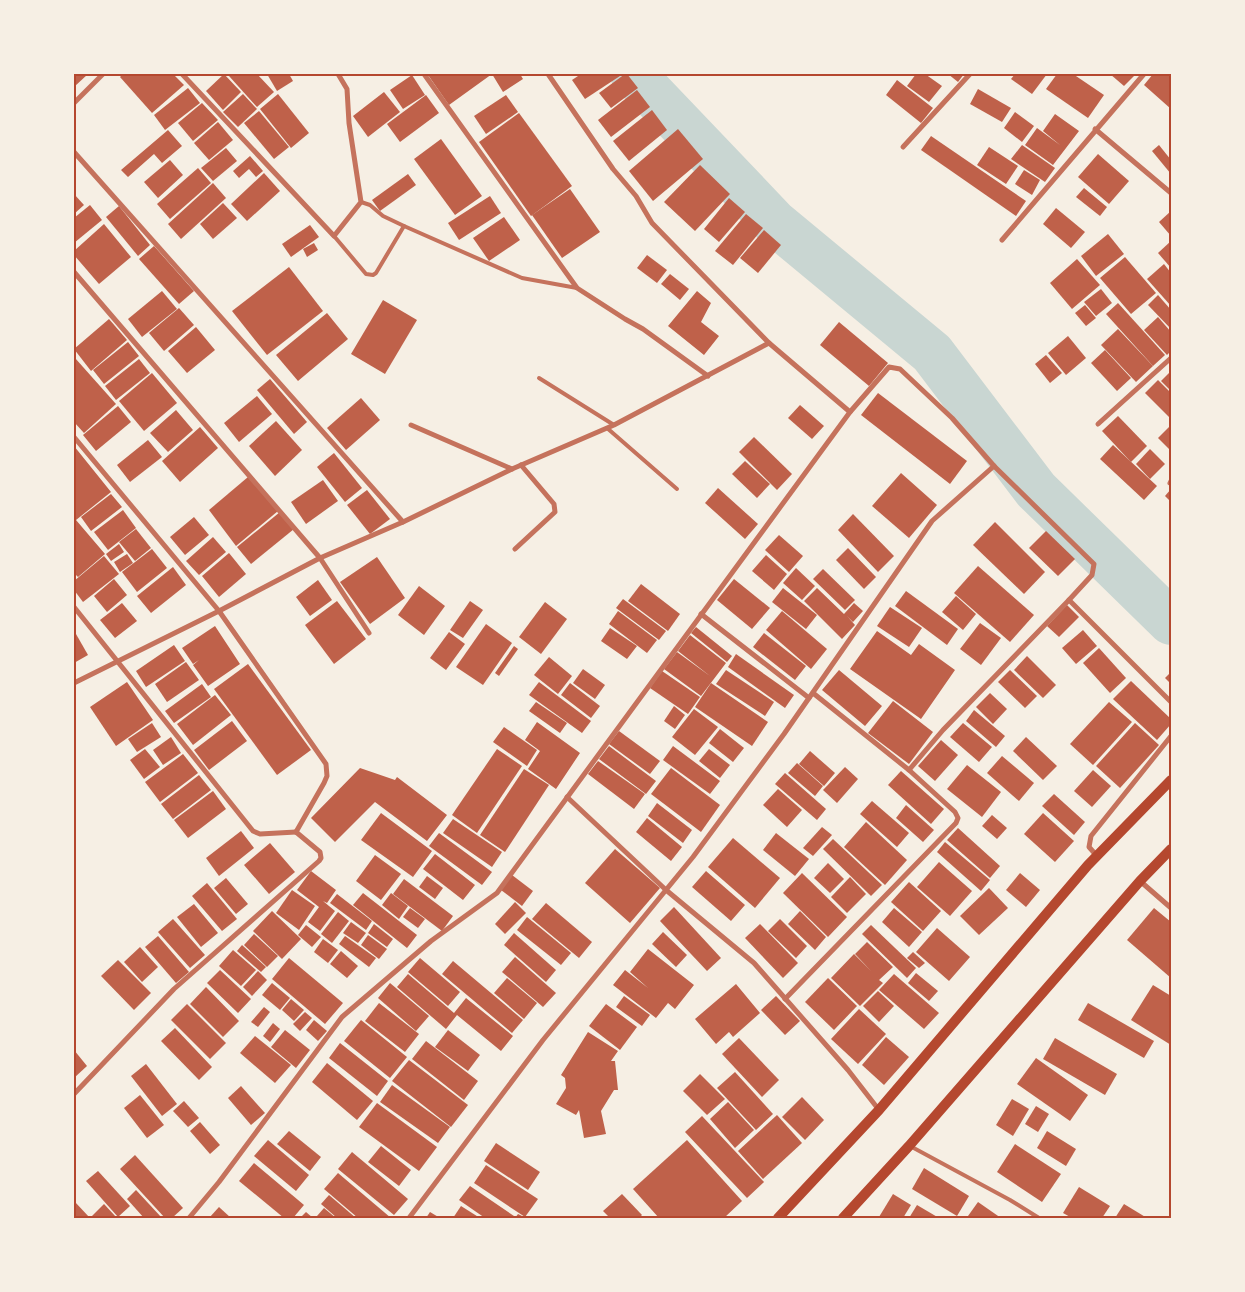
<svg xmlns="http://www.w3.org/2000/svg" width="1245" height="1292" font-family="'IBM Plex Sans',sans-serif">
<rect width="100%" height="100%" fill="#f6efe4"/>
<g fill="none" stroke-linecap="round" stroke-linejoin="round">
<polyline stroke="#c9d6d2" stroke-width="46" points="633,74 775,223 932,353 1036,490 1171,622"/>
</g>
<g fill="#bf614a">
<polygon points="74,74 88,74 74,87"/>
<polygon points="123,74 173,74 184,85 152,113 120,77"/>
<polygon points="224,74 241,92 223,110 206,91"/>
<polygon points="232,74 257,74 274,92 257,107 229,76"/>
<polygon points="267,74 289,74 293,81 277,91"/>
<polygon points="430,74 520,74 523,79 503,92 492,74 449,105 428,75"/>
<polygon points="581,74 623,74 585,99 572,80"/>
<polygon points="625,74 627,74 638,88 611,108 599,93"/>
<polygon points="916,74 925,74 942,86 929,102 907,86"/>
<polygon points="948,74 964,74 958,82"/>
<polygon points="1015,74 1047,74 1032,94 1011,79"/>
<polygon points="1057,74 1073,74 1104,95 1088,118 1046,89"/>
<polygon points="1110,74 1131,74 1134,76 1124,86"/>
<polygon points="1153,74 1171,74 1171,109 1144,85"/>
<polygon points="412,75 425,95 403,109 390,90"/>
<polygon points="897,80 933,108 921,123 886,95"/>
<polygon points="188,88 200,103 165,130 154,115"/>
<polygon points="978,89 1011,108 1002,122 970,104"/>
<polygon points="637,90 650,107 611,137 598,120"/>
<polygon points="384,92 400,112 368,137 353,116"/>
<polygon points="243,94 257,109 238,127 223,112"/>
<polygon points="278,94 309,133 291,148 260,109"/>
<polygon points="426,95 439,113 400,142 387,124"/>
<polygon points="506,95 518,112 486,134 474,116"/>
<polygon points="202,103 218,120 193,141 178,123"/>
<polygon points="652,110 667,130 629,161 613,141"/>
<polygon points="259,111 289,147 274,159 244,123"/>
<polygon points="1015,112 1034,126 1022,142 1004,128"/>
<polygon points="519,113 572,186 531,216 479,142"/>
<polygon points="1055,114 1079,131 1053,165 1025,145 1037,128 1060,145 1043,131"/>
<polygon points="218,122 233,140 209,160 194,143"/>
<polygon points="678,129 703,159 653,201 629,171"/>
<polygon points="168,130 182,146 162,163 154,154 128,177 121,170"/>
<polygon points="931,136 1026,201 1016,216 921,150"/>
<polygon points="441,139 482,196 455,215 414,159"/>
<polygon points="1022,145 1055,168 1045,182 1011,159"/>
<polygon points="1159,145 1171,160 1171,174 1152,151"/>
<polygon points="989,147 1018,166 1006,184 977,165"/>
<polygon points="226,148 237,161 213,181 201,168"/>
<polygon points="1098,154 1129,181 1109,204 1078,177"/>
<polygon points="250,156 263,171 256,177 249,169 239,178 233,171"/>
<polygon points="170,160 183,175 158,198 144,182"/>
<polygon points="700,165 730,194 695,231 664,202"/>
<polygon points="198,168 211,183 170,219 157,204"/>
<polygon points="1024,170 1040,180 1032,195 1015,184"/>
<polygon points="264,173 280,191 247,221 231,204"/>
<polygon points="408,174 416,185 380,211 372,200"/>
<polygon points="213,183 226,198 181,239 168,224"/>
<polygon points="1084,188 1107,207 1100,216 1076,197"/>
<polygon points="570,189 600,232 562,258 532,215"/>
<polygon points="74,194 84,205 74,214"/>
<polygon points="490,196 501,213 459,240 448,223"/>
<polygon points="729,198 745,212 719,242 704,229"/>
<polygon points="223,203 237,218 213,239 200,224"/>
<polygon points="90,205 102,220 74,243 74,218"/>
<polygon points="119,206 150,245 138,256 106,217"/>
<polygon points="1056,208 1085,232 1071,248 1043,224"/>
<polygon points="1171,211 1171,236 1159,222"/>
<polygon points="746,214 763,228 733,265 715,251"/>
<polygon points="504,217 520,240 489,261 473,238"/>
<polygon points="104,224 131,257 99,284 74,255 74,251"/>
<polygon points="310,225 319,237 291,257 282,244"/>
<polygon points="764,230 781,245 758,273 740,258"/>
<polygon points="1108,234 1124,254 1096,276 1081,256"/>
<polygon points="1171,241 1171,268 1158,253"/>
<polygon points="314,243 318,250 307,257 303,249"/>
<polygon points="154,246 194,291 179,304 139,259"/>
<polygon points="647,255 667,270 657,283 637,268"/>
<polygon points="1125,257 1156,293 1131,314 1100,278"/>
<polygon points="1077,259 1100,285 1072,309 1050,283"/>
<polygon points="1164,264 1171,273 1171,306 1147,279"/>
<polygon points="289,267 323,311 267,355 232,311"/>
<polygon points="670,274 689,289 680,300 661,284"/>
<polygon points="1101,289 1112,303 1096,316 1084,302"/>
<polygon points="162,291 177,309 142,337 128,319"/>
<polygon points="697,291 711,303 701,322 719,336 704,355 668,326"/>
<polygon points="1158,295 1171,310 1171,329 1148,305"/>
<polygon points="383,300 417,320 385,374 351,354"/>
<polygon points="1118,303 1165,355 1153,366 1106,314"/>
<polygon points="1085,305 1096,318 1086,326 1075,313"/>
<polygon points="179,308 194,325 164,351 149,333"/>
<polygon points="327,313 348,339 298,381 276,355"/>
<polygon points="1158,317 1171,332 1171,351 1167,355 1144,330"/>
<polygon points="109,319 127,340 91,371 74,349"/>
<polygon points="839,322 888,363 869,386 820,345"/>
<polygon points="196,327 215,350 187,373 168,351"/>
<polygon points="1118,329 1153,366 1136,382 1101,345"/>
<polygon points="1068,336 1086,358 1066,375 1048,353"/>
<polygon points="128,342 139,356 104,384 93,370"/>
<polygon points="1105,350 1131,378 1117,391 1091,363"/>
<polygon points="1046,355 1062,373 1050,383 1035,364"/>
<polygon points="75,358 116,404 84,433 74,422 74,360"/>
<polygon points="139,359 150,373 116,400 105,386"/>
<polygon points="1171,371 1171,391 1161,381"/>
<polygon points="152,373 177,403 144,431 119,401"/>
<polygon points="270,379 307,422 294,434 257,390"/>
<polygon points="1158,380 1171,393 1171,419 1145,393"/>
<polygon points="878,393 967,461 950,484 861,415"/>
<polygon points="257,396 272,414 239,442 224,423"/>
<polygon points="361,398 380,420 346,450 327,428"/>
<polygon points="800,405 824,426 812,439 788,418"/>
<polygon points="118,406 131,422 96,451 83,435"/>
<polygon points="176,410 193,430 168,452 150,433"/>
<polygon points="1118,416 1147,446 1131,462 1102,431"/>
<polygon points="276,421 302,450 275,476 249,446"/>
<polygon points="1171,425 1171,451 1158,438"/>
<polygon points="200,427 218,448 180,482 162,461"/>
<polygon points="754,437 792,474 777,490 739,452"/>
<polygon points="148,440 162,457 130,482 117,465"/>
<polygon points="1113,445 1157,486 1144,500 1100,459"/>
<polygon points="74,446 111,492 76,520 105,554 78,577 74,573"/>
<polygon points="1150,449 1165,464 1150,479 1136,464"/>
<polygon points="334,453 362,488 345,502 317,467"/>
<polygon points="745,461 770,484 757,498 732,474"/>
<polygon points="901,473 937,505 909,538 872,506"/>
<polygon points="248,477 278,511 236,546 209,510"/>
<polygon points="323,480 338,501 306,524 291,502"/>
<polygon points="718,488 758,524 745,539 705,503"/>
<polygon points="1171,489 1171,502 1165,496"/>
<polygon points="367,490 390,519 370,534 347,505"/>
<polygon points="111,494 122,507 91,531 81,517"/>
<polygon points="123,510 136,528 108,550 94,532"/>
<polygon points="280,512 294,529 251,564 237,547"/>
<polygon points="853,514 894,556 878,572 838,530"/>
<polygon points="194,517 209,535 185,555 170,537"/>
<polygon points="995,522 1045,572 1024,594 973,545"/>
<polygon points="136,529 151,548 135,561 119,542"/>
<polygon points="1046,531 1075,559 1058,576 1029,548"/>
<polygon points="779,535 803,556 789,572 765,550"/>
<polygon points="213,537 226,552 199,575 186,561"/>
<polygon points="119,544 124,552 111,561 106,554"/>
<polygon points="848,548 876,577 864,589 836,560"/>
<polygon points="152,549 167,568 137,592 122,572"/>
<polygon points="229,553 246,574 219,597 202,576"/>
<polygon points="127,554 133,563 120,572 114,562"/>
<polygon points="766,555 787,574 774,590 752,571"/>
<polygon points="104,556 119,574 83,602 74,590 74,581"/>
<polygon points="377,557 405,598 370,624 340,582"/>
<polygon points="978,566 1034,615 1010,642 954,593"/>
<polygon points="173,567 186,585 151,613 137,596"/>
<polygon points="796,568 815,586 802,600 783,583"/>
<polygon points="823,569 855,600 845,610 813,579"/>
<polygon points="114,579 127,595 107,612 94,596"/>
<polygon points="734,579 770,608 752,629 717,600"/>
<polygon points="318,580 332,600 310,616 296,597"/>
<polygon points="641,584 680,614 668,631 628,601"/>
<polygon points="419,586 445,606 424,635 398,615"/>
<polygon points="783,588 817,615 806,629 772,602"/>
<polygon points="817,588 844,614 854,603 863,611 853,622 847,616 855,625 842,639 804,601"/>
<polygon points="906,591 958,629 947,645 895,606"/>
<polygon points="956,596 976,614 963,630 942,612"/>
<polygon points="623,599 666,631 659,640 616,608"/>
<polygon points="337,601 366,639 334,664 305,625"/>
<polygon points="470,601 483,610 463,638 450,630"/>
<polygon points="545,602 567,619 541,654 519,637"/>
<polygon points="122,603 137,621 115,638 100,620"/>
<polygon points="1067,605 1079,617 1059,637 1047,626"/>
<polygon points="890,607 922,628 909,647 877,626"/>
<polygon points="618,611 657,640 647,653 609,624"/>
<polygon points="782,611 827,649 811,669 766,630"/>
<polygon points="980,623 1001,638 981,665 960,649"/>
<polygon points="486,624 512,643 483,685 456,667"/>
<polygon points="215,626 240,664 208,686 193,665 199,660 193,664 182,648"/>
<polygon points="696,627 732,656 727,662 691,633"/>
<polygon points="610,628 637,646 627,659 601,641"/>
<polygon points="1083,630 1097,646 1076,664 1062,648"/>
<polygon points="877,631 911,655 919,644 955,670 921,719 850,669"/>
<polygon points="449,632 465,644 446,670 430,658"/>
<polygon points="764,633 806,666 795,680 753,647"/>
<polygon points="76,634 88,655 74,663 74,635"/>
<polygon points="690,635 726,663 701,696 664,669 677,652 710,676 678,651"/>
<polygon points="174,645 185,661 146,687 136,671"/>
<polygon points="514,646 518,649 499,676 495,673"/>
<polygon points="1099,648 1126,678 1110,693 1083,663"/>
<polygon points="736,654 794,695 785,708 728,667"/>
<polygon points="1027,656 1056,685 1043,698 1014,670"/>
<polygon points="549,657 572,676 558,694 534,675"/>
<polygon points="186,662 199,680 167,702 155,684"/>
<polygon points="248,664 311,750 277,775 214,689"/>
<polygon points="583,669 605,685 595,699 573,683"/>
<polygon points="726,670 774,702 765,716 716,684"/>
<polygon points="839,670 882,706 865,726 822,690"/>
<polygon points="1010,670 1037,696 1025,708 998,682"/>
<polygon points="662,671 700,697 688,714 650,688"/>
<polygon points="1171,672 1171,684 1165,678"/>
<polygon points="1131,681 1171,719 1171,724 1157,740 1113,699"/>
<polygon points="127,682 153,720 116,746 90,707"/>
<polygon points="539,682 591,721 582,733 529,695"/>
<polygon points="570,683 600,706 591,718 561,695"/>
<polygon points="711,683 768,722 752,746 695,707"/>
<polygon points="202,684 211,697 174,723 165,711"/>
<polygon points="990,693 1007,709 993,724 976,707"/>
<polygon points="215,695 231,715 193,745 177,724"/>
<polygon points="893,701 933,732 909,764 868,733"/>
<polygon points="536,702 567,723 560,733 529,711"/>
<polygon points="1109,702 1132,722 1093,765 1070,744"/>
<polygon points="674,706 685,715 675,729 664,721"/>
<polygon points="694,709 718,727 695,755 672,737"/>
<polygon points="974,710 1005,736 996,747 966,721"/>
<polygon points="232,721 247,741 209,770 194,750"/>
<polygon points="537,722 580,753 556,789 528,769 540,751 525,740"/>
<polygon points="152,723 161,737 137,752 128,739"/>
<polygon points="963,723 992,747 979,762 950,737"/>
<polygon points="1135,723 1159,745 1120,788 1096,766"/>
<polygon points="504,727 537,750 527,766 493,742"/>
<polygon points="720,729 744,748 733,762 709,743"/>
<polygon points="619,731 660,761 650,774 609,744"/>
<polygon points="171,737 181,753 163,765 153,750"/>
<polygon points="1026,737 1057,766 1043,780 1013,751"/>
<polygon points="941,740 958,755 935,781 918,766"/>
<polygon points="609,746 656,781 646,794 599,759"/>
<polygon points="673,746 720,781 710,794 663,760"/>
<polygon points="145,749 160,767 144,779 130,760"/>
<polygon points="497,749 522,766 477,833 452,815"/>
<polygon points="709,749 730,765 720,778 699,761"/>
<polygon points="810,751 835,773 824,786 799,764"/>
<polygon points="183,754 198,773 160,802 145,782"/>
<polygon points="1002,756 1034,783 1019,801 987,773"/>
<polygon points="598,761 645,794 634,809 588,774"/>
<polygon points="797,763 823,786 815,796 788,773"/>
<polygon points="967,765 1001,792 982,817 947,789"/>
<polygon points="845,767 858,779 837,803 823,790"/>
<polygon points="360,768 395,780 397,777 447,815 427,841 375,802 335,842 311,818"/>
<polygon points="671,768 720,805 701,832 651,794"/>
<polygon points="524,769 549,785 505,852 480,835"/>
<polygon points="1093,770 1111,786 1092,807 1074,791"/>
<polygon points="901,771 944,809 931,824 888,785"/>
<polygon points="785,773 826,809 817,820 775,784"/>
<polygon points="199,775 211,790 173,819 161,804"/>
<polygon points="778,789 802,810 787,827 763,805"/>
<polygon points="213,791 226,809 188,838 174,820"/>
<polygon points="1054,794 1085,822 1074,835 1042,806"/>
<polygon points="872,801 909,833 897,847 860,814"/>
<polygon points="657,803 692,830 683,843 648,816"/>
<polygon points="906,805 934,830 923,842 896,818"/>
<polygon points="381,813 432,851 413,877 361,840"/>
<polygon points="1043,813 1074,841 1055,862 1024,834"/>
<polygon points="992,815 1007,828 997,839 982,826"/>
<polygon points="647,818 682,847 671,861 636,832"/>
<polygon points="453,819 502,852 492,867 443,833"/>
<polygon points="866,822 907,860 885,885 844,847"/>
<polygon points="822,827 832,835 813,856 803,848"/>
<polygon points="958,828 1000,866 990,878 947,840"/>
<polygon points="241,831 254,848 219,876 206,858"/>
<polygon points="439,833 492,872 482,885 429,846"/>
<polygon points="776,833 809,859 795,876 763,850"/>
<polygon points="733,838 780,878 755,908 708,867"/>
<polygon points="833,839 882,885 871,896 823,849"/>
<polygon points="945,842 990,880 981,891 937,852"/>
<polygon points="270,843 295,872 269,894 244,865"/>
<polygon points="615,849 660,888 630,923 585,883"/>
<polygon points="435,854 475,885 463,900 423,869"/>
<polygon points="375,855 401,874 381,900 356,881"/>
<polygon points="939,862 972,891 950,916 917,887"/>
<polygon points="828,863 844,879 830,893 814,878"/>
<polygon points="311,871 336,890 327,903 323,901 335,911 320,931 308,922 319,907 297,890"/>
<polygon points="706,871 745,905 731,921 692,887"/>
<polygon points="802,873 847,917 828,937 783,893"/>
<polygon points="1020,873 1040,890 1026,907 1006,890"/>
<polygon points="512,875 533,891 522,906 501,890"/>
<polygon points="427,876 443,888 435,899 419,887"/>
<polygon points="850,877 866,894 847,913 831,897"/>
<polygon points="226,878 248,904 236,914 214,888"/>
<polygon points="404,879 453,916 442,931 393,894"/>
<polygon points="909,882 941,911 923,931 891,902"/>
<polygon points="207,883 237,919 222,931 192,896"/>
<polygon points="989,888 1008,908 979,935 960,916"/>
<polygon points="292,890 315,906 299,930 276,913"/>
<polygon points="363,893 417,935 407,948 353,905"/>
<polygon points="391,893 408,906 399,919 382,905"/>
<polygon points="337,894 372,921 366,930 330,903"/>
<polygon points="515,902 526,913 505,934 495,924"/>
<polygon points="546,903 592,942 579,958 532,919"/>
<polygon points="194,904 218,933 201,947 177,917"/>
<polygon points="674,907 721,958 707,971 660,921"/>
<polygon points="410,908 425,919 418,928 403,917"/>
<polygon points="894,908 922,932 909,947 882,922"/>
<polygon points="1154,908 1171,922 1171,978 1127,940"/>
<polygon points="272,911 301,939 282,959 253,931"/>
<polygon points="800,911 826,937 815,950 788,924"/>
<polygon points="338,912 349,921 332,943 321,934"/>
<polygon points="527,917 571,953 561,965 517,930"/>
<polygon points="173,919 205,955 190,968 158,932"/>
<polygon points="780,919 807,946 796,958 768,931"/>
<polygon points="351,922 366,933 358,943 343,933"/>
<polygon points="374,924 393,939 387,947 368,933"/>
<polygon points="760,924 798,963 783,978 745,938"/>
<polygon points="306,925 321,937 312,947 298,935"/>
<polygon points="871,925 916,968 907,978 862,934"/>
<polygon points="937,928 970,957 949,981 916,952"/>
<polygon points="663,932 687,955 676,967 652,944"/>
<polygon points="514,933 556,970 546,982 504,945"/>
<polygon points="254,934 278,956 267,967 244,945"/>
<polygon points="368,935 387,949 379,959 361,945"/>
<polygon points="158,936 189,972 176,983 145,947"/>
<polygon points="345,936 376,958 369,967 339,944"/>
<polygon points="323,939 338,950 328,963 314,952"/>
<polygon points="867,942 893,967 879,980 883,983 860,1006 831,978 854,954 871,971 855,954"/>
<polygon points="242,945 266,967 261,972 237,951"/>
<polygon points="140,947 158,967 142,982 124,962"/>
<polygon points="648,949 694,985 675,1009 668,1003 656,1018 613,985 625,970 648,988 630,972"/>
<polygon points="233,950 256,970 241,986 219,966"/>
<polygon points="341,951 358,966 347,978 330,964"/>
<polygon points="913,952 925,963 919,968 907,958"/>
<polygon points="515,957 556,993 543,1007 502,972"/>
<polygon points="289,958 343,1003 325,1024 272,979"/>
<polygon points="420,958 460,992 448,1006 408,972"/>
<polygon points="118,960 151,993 134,1010 101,976"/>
<polygon points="453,961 523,1020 512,1033 442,974"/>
<polygon points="220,970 251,999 238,1013 207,983"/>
<polygon points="258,971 267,980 252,996 243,987"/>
<polygon points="916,973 938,991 929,1001 908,983"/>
<polygon points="408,974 454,1013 466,998 513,1036 501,1051 457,1015 446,1029 397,987"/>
<polygon points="894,974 939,1013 924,1029 879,990"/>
<polygon points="507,978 537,1003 524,1019 494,993"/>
<polygon points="828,978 857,1006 834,1030 805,1002"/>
<polygon points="272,983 290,998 280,1010 262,995"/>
<polygon points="390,983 429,1016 416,1031 378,998"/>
<polygon points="736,984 760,1013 733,1037 729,1032 716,1044 695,1019"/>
<polygon points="1153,985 1171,996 1171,1045 1131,1020"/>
<polygon points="206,987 239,1021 223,1037 190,1004"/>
<polygon points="878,991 894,1006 879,1022 863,1006"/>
<polygon points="624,996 650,1015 642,1026 616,1007"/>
<polygon points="776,996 800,1021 785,1035 761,1010"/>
<polygon points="291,999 304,1010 294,1021 282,1010"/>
<polygon points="379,1003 419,1034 405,1052 365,1021"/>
<polygon points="1088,1003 1154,1041 1144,1058 1078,1020"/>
<polygon points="187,1004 226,1043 210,1059 171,1020"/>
<polygon points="606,1004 637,1027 620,1050 589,1026"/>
<polygon points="264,1007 270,1012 258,1027 251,1022"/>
<polygon points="859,1009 886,1034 858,1064 831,1039"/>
<polygon points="305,1012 312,1018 300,1031 293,1024"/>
<polygon points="314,1020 327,1031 318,1041 306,1030"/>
<polygon points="361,1020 407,1057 390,1078 344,1041"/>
<polygon points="273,1023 280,1029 270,1042 263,1036"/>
<polygon points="175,1028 212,1067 199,1080 161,1041"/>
<polygon points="285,1030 310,1050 296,1068 271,1047"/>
<polygon points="448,1030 480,1055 468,1071 435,1047"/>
<polygon points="588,1032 618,1051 611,1061 615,1061 618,1090 614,1090 601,1111 606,1134 584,1138 579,1110 576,1115 556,1104 566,1088 565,1078 561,1075"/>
<polygon points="255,1036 291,1065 275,1083 240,1053"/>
<polygon points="886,1037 909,1057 884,1085 862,1065"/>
<polygon points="739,1038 779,1080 762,1097 722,1054"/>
<polygon points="1055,1038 1117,1074 1105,1095 1043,1059"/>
<polygon points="426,1041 478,1081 464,1100 412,1059"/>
<polygon points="340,1043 388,1081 377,1096 329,1058"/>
<polygon points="74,1050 87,1066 74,1078"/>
<polygon points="1036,1058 1088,1095 1070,1121 1017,1084"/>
<polygon points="409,1060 468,1105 451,1127 392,1081"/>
<polygon points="327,1063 373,1101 357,1120 312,1082"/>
<polygon points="146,1064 177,1104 162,1116 131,1076"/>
<polygon points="735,1072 773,1114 756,1130 717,1088"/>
<polygon points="700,1074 725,1099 707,1115 683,1091"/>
<polygon points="392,1085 450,1127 438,1143 380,1102"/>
<polygon points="241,1086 265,1113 251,1125 228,1098"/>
<polygon points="140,1095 164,1125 147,1138 124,1108"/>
<polygon points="802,1097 824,1120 805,1140 782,1117"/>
<polygon points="1012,1099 1029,1109 1013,1136 996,1125"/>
<polygon points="184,1101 199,1118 188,1127 173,1111"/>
<polygon points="728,1102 754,1130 735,1148 710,1119"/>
<polygon points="377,1103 437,1147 419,1171 359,1127"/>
<polygon points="1036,1106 1049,1114 1038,1132 1025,1124"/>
<polygon points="777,1115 802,1143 763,1179 738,1151"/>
<polygon points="702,1116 764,1182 747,1198 685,1132"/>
<polygon points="200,1122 220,1145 210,1154 190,1131"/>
<polygon points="289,1131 321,1157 310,1171 277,1144"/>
<polygon points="1047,1131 1076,1149 1066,1166 1037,1148"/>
<polygon points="268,1140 309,1175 296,1191 254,1156"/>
<polygon points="687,1140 742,1201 724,1218 659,1218 633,1189"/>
<polygon points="496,1143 540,1172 528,1190 484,1161"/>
<polygon points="1015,1144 1061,1174 1042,1202 997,1172"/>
<polygon points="381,1146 411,1170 399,1186 368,1162"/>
<polygon points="352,1152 408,1199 394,1215 338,1169"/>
<polygon points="135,1155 183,1208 172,1218 165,1218 120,1169"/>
<polygon points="254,1163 304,1205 293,1218 284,1218 239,1181"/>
<polygon points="486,1165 538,1199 525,1217 474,1183"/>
<polygon points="924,1168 969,1196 957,1216 912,1189"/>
<polygon points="98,1171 130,1206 118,1217 86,1181"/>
<polygon points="338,1173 391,1218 358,1218 324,1189"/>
<polygon points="470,1186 514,1216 512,1218 485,1218 459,1200"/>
<polygon points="1079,1187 1110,1206 1102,1218 1072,1218 1063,1213"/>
<polygon points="136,1190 162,1218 144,1218 127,1199"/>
<polygon points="622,1194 642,1215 639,1218 610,1218 603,1211"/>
<polygon points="893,1194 911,1205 903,1218 881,1218 879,1217"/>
<polygon points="329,1195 356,1218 337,1218 321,1204"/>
<polygon points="75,1202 90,1218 74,1218"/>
<polygon points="978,1202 1001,1218 971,1218 968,1216"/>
<polygon points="104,1204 117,1218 91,1217"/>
<polygon points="1124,1204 1147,1218 1115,1218"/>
<polygon points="917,1205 939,1218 909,1218"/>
<polygon points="461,1206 480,1218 453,1218"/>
<polygon points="219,1207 231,1218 209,1218"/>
<polygon points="324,1208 336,1218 319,1218 317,1216"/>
<polygon points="306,1212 313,1218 300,1218"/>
<polygon points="430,1212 440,1218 426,1218"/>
<polygon points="518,1214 526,1218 515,1218"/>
</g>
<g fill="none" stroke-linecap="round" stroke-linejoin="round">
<g stroke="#c5725c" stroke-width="4">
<polyline points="361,202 370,205 383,216 404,226 522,278 577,288"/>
<polyline points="334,236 366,274 373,275 376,273 404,226"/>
<polyline points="539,378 614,425"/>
<polyline points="607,428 677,489"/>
<polyline points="910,1146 1010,1200 1039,1218"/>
</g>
<g stroke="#c5725c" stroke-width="5">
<polyline points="182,74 334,236 361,202 349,123 347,89 338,74"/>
<polyline points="424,74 577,288 625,319 643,329 708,376"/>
<polyline points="548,74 613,169 636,196 652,223 769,343 850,412"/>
<polyline points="74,103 103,74"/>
<polyline points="1095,129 1171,193"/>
<polyline points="903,147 970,74"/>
<polyline points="74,152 403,522"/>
<polyline points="1002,240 1144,74"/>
<polyline points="74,272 320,558 369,633"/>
<polyline points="1098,424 1171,358"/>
<polyline points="411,425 512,469"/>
<polyline points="74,437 219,611 326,764 327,776 324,783 296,832"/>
<polyline points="1170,483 1171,481"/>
<polyline points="515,549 555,512 554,504 521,465"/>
<polyline points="74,607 253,831 260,834 296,832"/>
<polyline points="701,614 809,698"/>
<polyline points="74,683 219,611 320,558 403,522 512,469 614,425 769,343"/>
<polyline points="909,770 943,730 1069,600"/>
<polyline points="567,797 666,890 754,963 848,1070 879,1110"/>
<polyline points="1097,856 1089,847 1091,836 1171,736"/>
<polyline points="1140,881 1171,908"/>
<polyline points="785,999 956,823 958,818 955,812 909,770 813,693"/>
<polyline points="74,1094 174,989 319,861 321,858 320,852 296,832"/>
<polyline points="189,1218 219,1182 342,1017 431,941 497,893 850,412 889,367 900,369 952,418 994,466 1094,564 1092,575 1069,600 1171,702"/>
<polyline points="409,1218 543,1040 693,857 784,734 932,521 994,466"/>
</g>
<g stroke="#b5482f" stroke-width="10">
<polyline points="778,1218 879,1110 1088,865 1171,780"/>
<polyline points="843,1218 909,1146 1140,881 1171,849"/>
</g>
</g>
<rect width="1245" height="1292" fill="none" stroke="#f6efe4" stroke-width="150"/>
<rect x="75" y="75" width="1095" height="1142" fill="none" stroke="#b5482f" stroke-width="2"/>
</svg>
